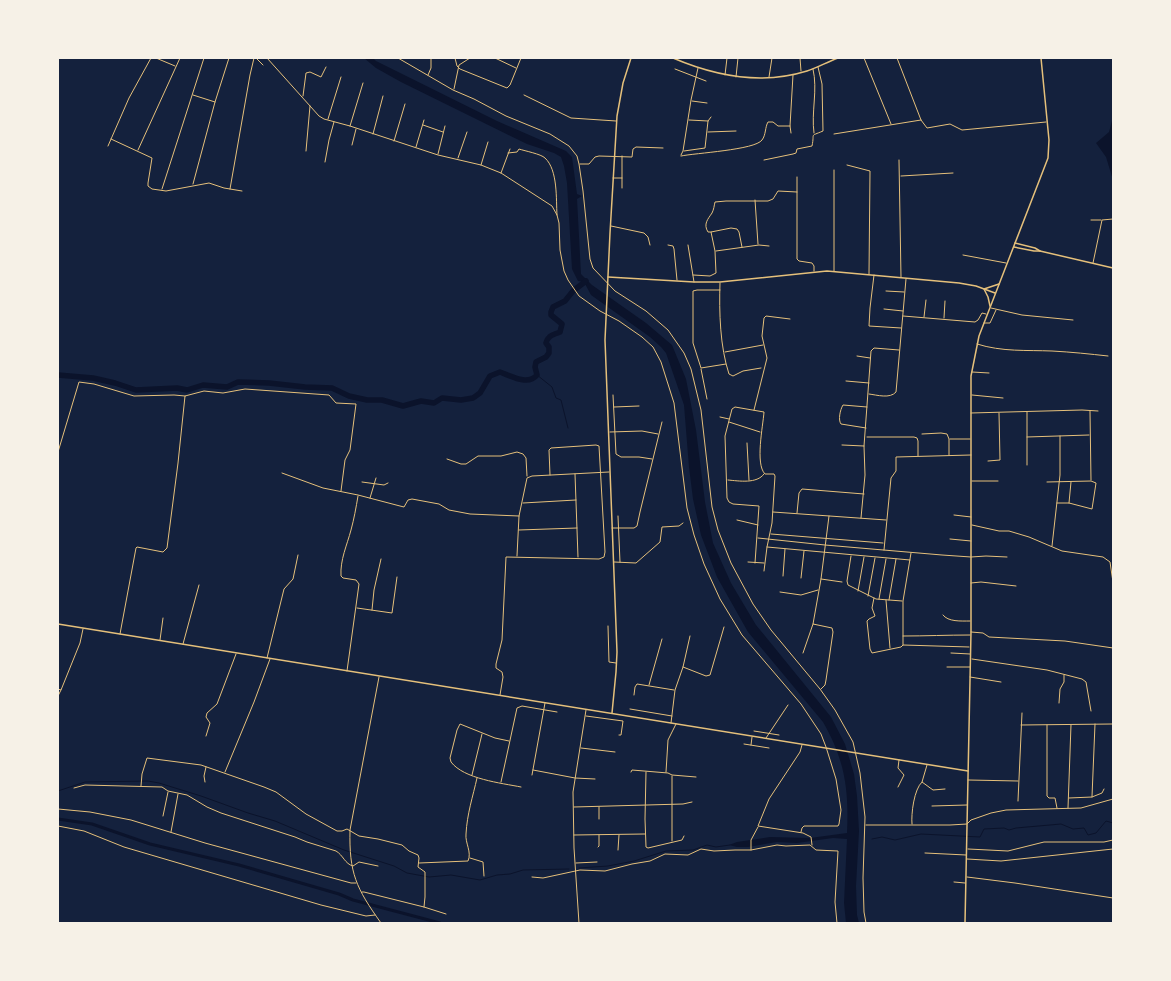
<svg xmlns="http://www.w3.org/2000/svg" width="1171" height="981" font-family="'Golos Text',sans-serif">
<rect width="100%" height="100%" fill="#14213d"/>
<g fill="#0b132b">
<path d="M364,58h9l3,3 121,60 69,30 6,6 5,37 5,2 -5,3 4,75 11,11 54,38 26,22 14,34 10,51 9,72 8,41 18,40 25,42 75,92 14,27 9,30 3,22 2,35 -3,55 1,29 2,8h-13l-2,-20 3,-64 -14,-1 -36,5 -20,-1 -29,5h-11l-8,-2 8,-3 33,-5 40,1 37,-5c2,-43 -2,-73 -24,-111l-75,-90 -31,-55 -16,-42 -8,-36 -4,-32 -5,-62 -18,-52 -5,-6 -11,-10 -59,-42 -7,-13 -6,-1 -6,-12 -5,-86 -3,-17 -3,-9 -7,-4 -27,-9 -126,-62 -25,-14z"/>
<polygon points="1113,117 1113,180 1106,157 1096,143 1109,132"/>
</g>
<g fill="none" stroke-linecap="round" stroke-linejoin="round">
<g stroke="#0b132b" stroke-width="1">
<polyline points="537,375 552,387 556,398 561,400 568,428"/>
<polyline points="58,791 85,782 148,781 159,783 201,796 248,813 275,821 344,850 394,866 407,873 429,877 451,875 480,880 497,875 510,874 523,870 569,869"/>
<polyline points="872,839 882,837 895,840 921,834 980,837 984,829 1004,828 1009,830 1016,828 1061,824 1073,829 1084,828 1088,835 1096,833 1106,821 1113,823"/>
<polyline points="579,868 608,866 634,861 666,851 693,850 707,845 716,847 730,845"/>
</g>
<polyline stroke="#0b132b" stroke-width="3" points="58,819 92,824 150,844 239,865 339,894 353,900 440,923"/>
<path stroke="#0b132b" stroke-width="5.5" d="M58,375l35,3 22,5 21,7 41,-2 10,2 16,-5 24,2 11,-5 31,1 36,4 27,1 17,8 18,4h15l21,6 18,-5 13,2 8,-5 19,2 12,-2 7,-5 10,-17 10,-4c11,4 28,14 37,3l-2,-8 1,-5 10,-5 3,-4v-6l-3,-4c2,-8 7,-8 14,-11l2,-8 -11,-9v-3l2,-5 12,-6 8,-10 13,-10"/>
<g stroke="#e5c07b" stroke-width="1">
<polyline points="156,58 175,66"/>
<polyline points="256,58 263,65"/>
<polyline points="267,58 319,116 324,119 350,126 438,155 481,165 501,173 552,206 557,215 559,223 560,250 564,271 568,280 579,296 600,311 619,321 642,337 653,347 661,362 674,403 687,508 694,535 704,564 720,599 742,635 801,704 821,734 826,747 836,779 841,810 839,824 838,826 804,826 802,828 801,832"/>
<polyline points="398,58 453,90 474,99 506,116 550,134 569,146 577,156 579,164 583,191 590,259 593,268 615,291 646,311 668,330 684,353 691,369 701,410 712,507 718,530 731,563 753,604 771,630 820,689 835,710 853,742 860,773 865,817 863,878 864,912 866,923"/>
<polyline points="455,58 457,66 460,69 507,88 510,85 521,58"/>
<polyline points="495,58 516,68"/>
<polyline points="800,58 801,71"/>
<polyline points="864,58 891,124"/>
<polyline points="897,58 921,120 927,128 950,124 962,130 1046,122"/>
<polyline points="675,69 706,81"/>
<path d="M813,69c5,21 -2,43 1,64"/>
<polyline points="428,75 431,68 431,58"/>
<polyline points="725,75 727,58"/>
<polyline points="736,77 738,58"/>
<polyline points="769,77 772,58"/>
<polyline points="454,89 459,65 470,58"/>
<polyline points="193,95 215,102"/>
<polyline points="524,95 571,118 616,121"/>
<polyline points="303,96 306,73 310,72 321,77 326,67"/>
<polyline points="692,101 707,103"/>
<polyline points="328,119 341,77"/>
<polyline points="689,120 708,121"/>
<polyline points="423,125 443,132"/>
<polyline points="350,126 363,83"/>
<polyline points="708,132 736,131"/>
<polyline points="791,133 790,126 793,75"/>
<polyline points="373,134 383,96"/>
<polyline points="834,134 921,120"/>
<polyline points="111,139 152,158 148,183 148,186 152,189 166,191 209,183 224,188 242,191"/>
<polyline points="394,141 405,104"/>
<polyline points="352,145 356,129"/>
<polyline points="108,146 129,98 151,58"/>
<polyline points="416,147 424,120"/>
<polyline points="138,150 180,58"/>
<polyline points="306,151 310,106"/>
<polyline points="684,151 705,148 708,121 711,117"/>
<path d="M508,153l9,-1 2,-3c6,2 22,5 26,9 13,12 11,41 12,57"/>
<polyline points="438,154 445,126"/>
<polyline points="681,155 683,151 691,100 698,68"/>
<path d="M681,156c14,-3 74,-6 81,-16 4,-5 3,-13 6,-18h5l5,4h12"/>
<polyline points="458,158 467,132"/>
<path d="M764,160l29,-6 3,-1 1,-4 15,-3c3,-14 -3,-9 11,-15l-1,-47 -4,-17"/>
<polyline points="899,160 901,277"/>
<polyline points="325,162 329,140 334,122"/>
<polyline points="580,164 589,164 595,157 599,156 632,157 633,149 636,147 663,148"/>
<polyline points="481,165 488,142"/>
<polyline points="847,165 870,171 869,274"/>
<polyline points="501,173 510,149"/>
<polyline points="901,176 953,173"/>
<polyline points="797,177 797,259 799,261 812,263 814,266 814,271"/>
<polyline points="613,178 622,178"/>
<polyline points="193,184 215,102 229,58"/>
<polyline points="622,188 622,156"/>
<polyline points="162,189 204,58"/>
<polyline points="230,189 250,75 254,58"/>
<polyline points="755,200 758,244"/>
<polyline points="1091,220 1101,220"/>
<polyline points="611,226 644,233 648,237 650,245"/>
<path d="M711,232h-3c-5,-8 0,-13 4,-19 2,-4 2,-7 3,-11l11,-1h42l5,-2 5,-8 19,1"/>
<polyline points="668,245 673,246 674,249 677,280"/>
<polyline points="688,245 694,282"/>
<polyline points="716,251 759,245 769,246"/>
<polyline points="963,255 1006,263"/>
<polyline points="1093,263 1102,220 1113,219"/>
<polyline points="834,271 834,170"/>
<polyline points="693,275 710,276 716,273 715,251 711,232 731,228 737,229 739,232 742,247"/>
<polyline points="874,275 870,308 869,326 901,328"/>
<path d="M720,283c-1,29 0,64 9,91l4,2 10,-5 18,-3"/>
<polyline points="720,290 697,290 693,291 693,343 701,368 726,364"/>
<polyline points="886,291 904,292"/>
<polyline points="991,308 1022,315 1073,320"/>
<polyline points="884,309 903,311"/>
<polyline points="903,316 975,322 978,320 982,313 986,314"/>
<polyline points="924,317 926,300"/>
<polyline points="944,318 945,301"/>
<polyline points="984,323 990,323 996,310"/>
<path d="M977,344c25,8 50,6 75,7 19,1 38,3 56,5"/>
<polyline points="725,352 763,345"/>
<polyline points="857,356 870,358"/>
<polyline points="701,369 707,399"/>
<polyline points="972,372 989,373"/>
<polyline points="846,381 869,383"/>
<path d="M869,394c8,1 21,5 27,-2l10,-113"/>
<polyline points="613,395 616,454 621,457 639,457 652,459"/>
<polyline points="972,395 1003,398"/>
<polyline points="614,407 639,406"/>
<polyline points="754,410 767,358 762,336 764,318 766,316 790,319"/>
<polyline points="1090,411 1091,480"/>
<polyline points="971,413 1082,410 1098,411"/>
<polyline points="720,417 729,419"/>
<polyline points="729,422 760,432"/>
<path d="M866,428l-25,-4c-3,-4 -1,-14 2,-19l24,2"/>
<polyline points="610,432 642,431 658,434"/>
<polyline points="922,434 941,433 947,434 949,439 949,455"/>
<polyline points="867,437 914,437 917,438 918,441 918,456"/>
<polyline points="1027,437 1089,435"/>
<polyline points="950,439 970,439"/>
<polyline points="747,443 749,480"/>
<polyline points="842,445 864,446"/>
<polyline points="58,452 79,382 94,384 134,396 174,395 185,396"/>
<polyline points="447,459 461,464 466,464 478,456 501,456 517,452 523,454 526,458 527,476"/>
<polyline points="988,461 1000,460 999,413"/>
<polyline points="1027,465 1027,412"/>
<polyline points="282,473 323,488 358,495 400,506 404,507 408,500 412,499 439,504 449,510 470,514 519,516"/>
<polyline points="575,474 578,557"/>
<path d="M728,480c11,1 29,4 36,-6"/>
<polyline points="972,481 998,481"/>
<polyline points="362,482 384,485 388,483"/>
<polyline points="1047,482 1091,481 1096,483 1092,509 1069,503 1057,503"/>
<polyline points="370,498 376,478"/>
<polyline points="523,503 576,500"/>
<polyline points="1069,503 1071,482"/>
<polyline points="773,512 886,520"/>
<polyline points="797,513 799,493 802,489 864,494"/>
<polyline points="954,515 971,517"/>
<polyline points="618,516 620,562"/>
<polyline points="861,518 865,475 864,446 871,351 874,348 899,350"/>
<polyline points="737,520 758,525"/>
<polyline points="972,525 999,531 1009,531 1029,537 1062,551 1103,557 1110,562 1113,582"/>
<polyline points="612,528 634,528 637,526 640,512 662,422"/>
<polyline points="519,530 577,528"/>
<polyline points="771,534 883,543"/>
<polyline points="758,538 825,545 942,555 971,557 986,556 1007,557"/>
<polyline points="950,539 971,541"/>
<polyline points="1052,546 1060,475 1060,436"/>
<polyline points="767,547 910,560"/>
<polyline points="884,550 891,478 896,471 896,457 971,455"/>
<polyline points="517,556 519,516 527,478 532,476 609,472"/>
<polyline points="851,556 847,581 848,585 876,599 902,601"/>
<polyline points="614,562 636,563 660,542 662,527 679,526 683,523"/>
<polyline points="748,562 764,563"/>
<path d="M755,563l4,-57 -26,-2 -4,-2 -2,-4 -2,-62 7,-27 3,-2 29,5c-1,14 -9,52 1,62h9l1,2 -3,47 -5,24 -3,24"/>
<polyline points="783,576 785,549"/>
<polyline points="801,578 804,551"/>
<polyline points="821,579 842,582"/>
<polyline points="971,583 981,582 1016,586"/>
<polyline points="858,591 864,557"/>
<polyline points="780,592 801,595 818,590"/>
<polyline points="868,596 875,558"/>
<polyline points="874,598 872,608 875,616 869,619 867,621 870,649 872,653 901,647 903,645 969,647"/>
<polyline points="879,599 886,559"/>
<polyline points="886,600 890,648"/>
<polyline points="889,600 896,559"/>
<polyline points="357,608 392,613 397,577"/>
<polyline points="372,610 374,590 381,559"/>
<path d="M943,615c5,7 18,6 27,6"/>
<polyline points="608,626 609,662 616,663"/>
<polyline points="971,632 983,633 989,637 1065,641 1113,648"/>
<polyline points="120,634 136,548 137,547 163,552 167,548 178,463 185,396 204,391 223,393 245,389 329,395 336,403 356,404 350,450 345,460 341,491"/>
<path d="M903,636c23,0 44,-1 67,-1"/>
<polyline points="160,640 163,618"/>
<polyline points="183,644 199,585"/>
<polyline points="903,645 903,601 911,553"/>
<polyline points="803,653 813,624"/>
<polyline points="951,653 970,654"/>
<polyline points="267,658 284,589 293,579 298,555"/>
<polyline points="972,659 1047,670 1082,679 1086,682 1091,711"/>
<polyline points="683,667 706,676 710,675 724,627"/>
<polyline points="947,667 970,667"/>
<path d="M347,671l12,-87 -3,-4 -13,-2 -2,-2c-1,-16 6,-31 10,-46 3,-11 5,-22 7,-34"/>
<path d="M379,677l-29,153c-1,43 6,58 31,93"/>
<polyline points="970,677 1001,682"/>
<polyline points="649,685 662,639"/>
<polyline points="58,689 61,690 80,643 83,629"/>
<polyline points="821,689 825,685 826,680 833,632 832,628 813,624 821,579 829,516"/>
<polyline points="500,695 503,677 502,672 496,668 496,664 502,640 506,557 599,559 604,557 605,552 599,446 596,445 551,448 549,450 550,475"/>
<polyline points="634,695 635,687 637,684 674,690"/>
<polyline points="58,696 61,690"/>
<polyline points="1059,703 1060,689 1064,682 1064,675"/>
<polyline points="630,709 672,716"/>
<polyline points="586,716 623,721 621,735 619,735"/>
<polyline points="671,723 675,690 683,667 690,636"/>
<polyline points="1021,725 1113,724"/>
<polyline points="1047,725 1047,796 1049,798 1055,798 1057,808"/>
<polyline points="754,731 779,735"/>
<polyline points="206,736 210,723 206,717 207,713 217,704 236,654"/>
<polyline points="766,738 788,705"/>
<path d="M509,741l-14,-3 -35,-14 -3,6 -7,28 1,4c13,17 50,21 70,25"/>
<polyline points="744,744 769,748"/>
<polyline points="751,745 752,737"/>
<polyline points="802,745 800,752 769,799 758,826 803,833 811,837 812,845"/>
<polyline points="581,748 615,752"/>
<polyline points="927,765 922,782 933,790 945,789"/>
<polyline points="533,770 575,778 595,779"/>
<polyline points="225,772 254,702 270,659"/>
<polyline points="631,772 632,770 668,773 672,775 696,777"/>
<polyline points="646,772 645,819 646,847 648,848 682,840 684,836"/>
<polyline points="666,772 668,740 676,724"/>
<polyline points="472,775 482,734"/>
<polyline points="532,775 545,703"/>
<polyline points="968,780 1018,781"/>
<polyline points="205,782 204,776 206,767"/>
<polyline points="501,782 517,708 522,706 557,712"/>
<polyline points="141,786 142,774 147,758 201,765 264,787 276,792 306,814 337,831 342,831 347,829 359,836 378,839 402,845 409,851 418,855 419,858 418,867 425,872 425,897 424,907"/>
<polyline points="898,787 904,775 898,768 899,760"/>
<path d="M74,788l11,-3 77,2 6,4 19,4 20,12 14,6 74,24 12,5 29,9c7,4 9,13 17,15l6,-4 19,4"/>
<polyline points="1092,797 1095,724"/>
<polyline points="1069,798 1092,797 1102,793 1104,789"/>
<polyline points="1018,801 1022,713"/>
<polyline points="932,806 967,805"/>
<polyline points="574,807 683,804 692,802"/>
<polyline points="1068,808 1071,725"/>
<polyline points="58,809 90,812 131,820 205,843 351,883 356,883"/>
<polyline points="163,816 168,792"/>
<polyline points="599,819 599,807"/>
<path d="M912,824c-1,-10 2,-35 10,-42"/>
<polyline points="866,825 950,825 967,824 971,820 991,813 1006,810 1081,808 1113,799"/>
<polyline points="58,826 84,831 124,847 321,905 366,916 375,915"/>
<polyline points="171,832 178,794"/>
<polyline points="574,835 645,834"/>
<polyline points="672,841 672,776"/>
<polyline points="598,847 599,846 599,835"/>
<polyline points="968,849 1008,851 1044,842 1104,842 1113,840"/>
<polyline points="618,850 619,835"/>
<polyline points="751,850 751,840 758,827"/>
<polyline points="925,853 966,855"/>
<polyline points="470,858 483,862 484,876"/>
<polyline points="967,859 1001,861 1113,849"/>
<path d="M419,863l49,-2c4,-9 -3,-18 -2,-27 1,-20 7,-38 11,-56"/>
<polyline points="576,863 597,862"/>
<polyline points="532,877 543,878 580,870 605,871 632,864 650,861 665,854 688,855 701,849 714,851 735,850 751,850 777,845 786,846 810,845 816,850 838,851 835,902 837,923"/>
<polyline points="967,877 1015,883 1113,898"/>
<polyline points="954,882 965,883"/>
<polyline points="362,892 364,892 424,907 446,914"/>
<polyline points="579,923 574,848 573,792 586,710"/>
</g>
<g stroke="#e5c07b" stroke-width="1.5">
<polyline points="608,277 694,282 720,282 827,271 959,283 976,286 995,293"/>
<polyline points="58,624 968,771"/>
<polyline points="612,713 616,672 617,652 605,340 610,233 617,116 623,83 631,58"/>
</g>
<g stroke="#e5c07b" stroke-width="1.5">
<path d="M673,58c42,18 89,27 134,13 10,-3 20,-9 31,-13"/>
<polyline points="1015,243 1035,248 1040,251"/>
<polyline points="1014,247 1034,251 1040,251 1113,268"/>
<polyline points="990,306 988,297 984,289 999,284"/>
<polyline points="965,923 971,632 971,376 979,336 1048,158 1049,140 1041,58"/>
</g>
</g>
<rect width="1171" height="981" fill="none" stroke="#f6f1e7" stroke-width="118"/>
</svg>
